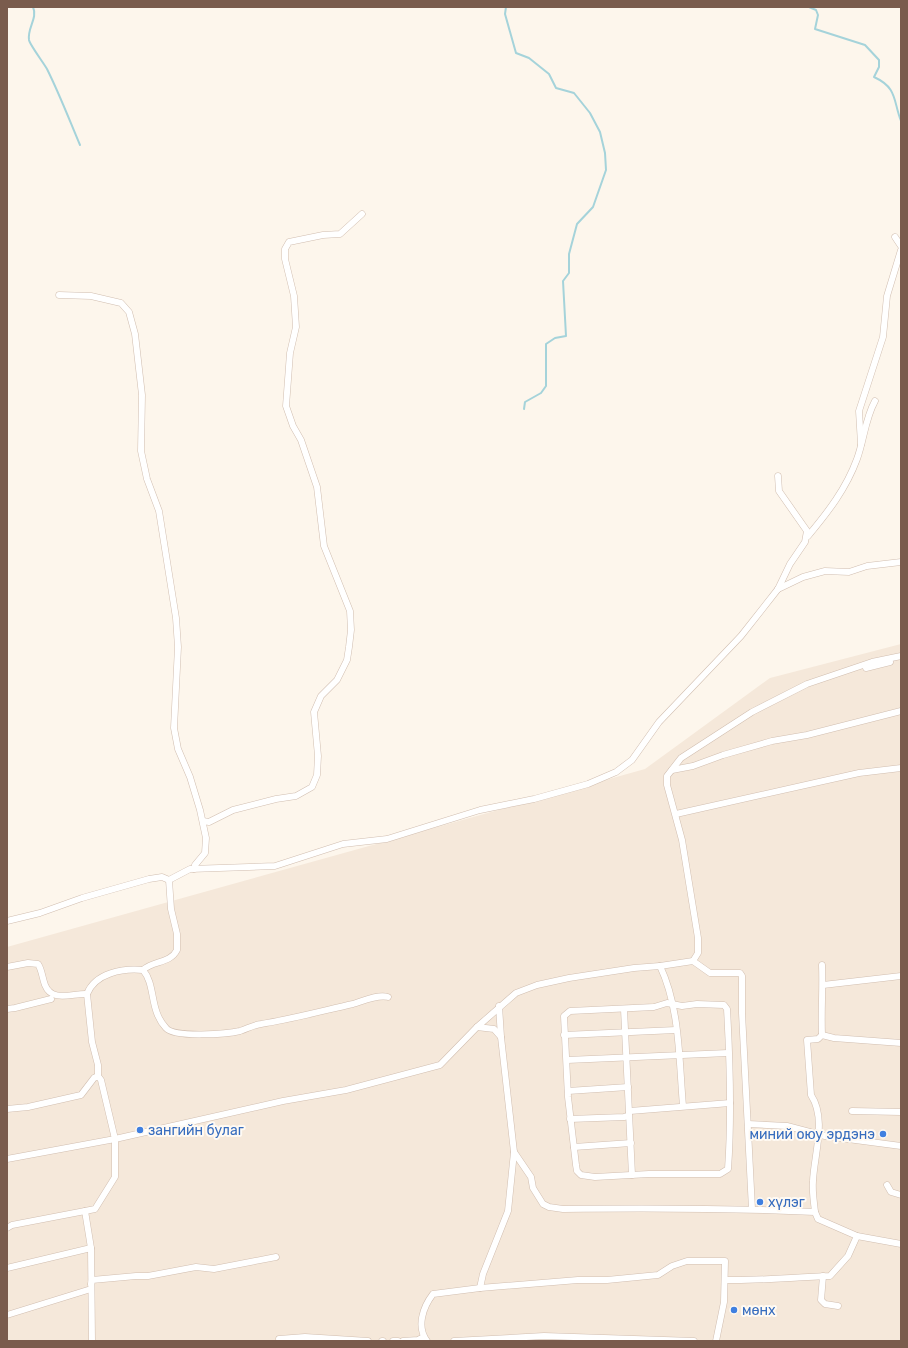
<svg xmlns="http://www.w3.org/2000/svg" width="908" height="1348" font-family="Rubik,sans-serif">
<rect width="100%" height="100%" fill="#fdf6ec"/>
<polygon fill="#f5e8da" points="901,644 901,1341 7,1341 7,947 645,769 770,678"/>
<g fill="none" stroke-linecap="round" stroke-linejoin="round">
<g stroke="#a5d3da" stroke-width="2">
<path d="M33,7c5,11 -6,21 -4,33 1,5 14,22 18,29 12,24 22,50 33,76"/>
<polyline points="506,7 505,14 516,53 529,58 549,74 556,88 574,93 590,113 600,132 605,153 606,170 593,207 577,224 569,254 569,273 563,281 566,336 555,338 546,344 546,386 541,393 525,402 524,409"/>
<path d="M809,7l7,3 2,5 -3,14 50,16 14,15v7l-5,10c24,11 19,24 27,44"/>
</g>
<g stroke="#d1beb0" stroke-width="7">
<g id="minor">
<polyline points="895,237 901,246"/>
<polyline points="59,295 91,296 121,303 129,312 135,334 142,395 141,451 147,479 159,511 176,618 178,647 174,728 178,749 190,777 200,810 206,838 205,853 195,865 194,869"/>
<polyline points="861,444 859,411 883,337 887,296 901,250"/>
<path d="M808,536c20,-24 38,-47 49,-77 7,-19 8,-40 18,-58"/>
<polyline points="778,589 803,577 825,571 849,572 867,566 901,562"/>
<polyline points="866,668 890,662"/>
<polyline points="672,770 693,766 723,755 772,741 807,735 901,711"/>
<polyline points="676,814 859,773 901,768"/>
<polyline points="203,821 209,822 233,810 276,799 296,796 312,787 317,775 318,756 314,712 321,696 337,680 347,660 349,647 351,630 350,611 324,546 317,487 301,440 293,426 286,406 290,353 296,327 294,296 285,259 285,249 289,242 323,235 340,234 362,214"/>
<polyline points="7,921 40,913 82,898 149,879 162,877 169,880 190,869 275,866 343,844 387,839 480,810 534,799 588,784 616,772 632,760 659,722 741,636 778,589 790,564 805,542 807,531 779,491 778,476"/>
<polyline points="693,961 710,973 740,973 742,976 742,1013 752,1209"/>
<polyline points="660,966 693,961 698,953 698,938 682,840 667,785 667,776 681,758 752,712 807,684 872,662 901,656"/>
<path d="M7,967l21,-4 10,1c4,6 4,13 7,21 7,18 28,8 42,9"/>
<path d="M143,970c10,-10 27,-6 34,-20v-16l-6,-25 -2,-29"/>
<polyline points="823,985 901,976"/>
<path d="M667,1003l15,3 15,-2 27,1 3,4c3,53 5,105 1,160l-8,5h-71l-54,3 -14,-2 -4,-4 -1,-6 -8,-68 -4,-81 6,-5 84,-4z"/>
<polyline points="499,1006 501,1037"/>
<polyline points="7,1009 15,1008 51,999"/>
<polyline points="624,1009 632,1175"/>
<polyline points="477,1027 494,1029 501,1037 514,1152 508,1211 483,1274 480,1288"/>
<polyline points="564,1035 676,1030"/>
<path d="M822,1035c-1,-24 1,-47 0,-70"/>
<polyline points="567,1060 728,1053"/>
<polyline points="568,1091 628,1087"/>
<polyline points="7,1109 28,1107 81,1095 94,1078 98,1076"/>
<polyline points="852,1111 901,1112"/>
<polyline points="570,1119 624,1117 628,1116 630,1111 730,1103"/>
<polyline points="748,1124 787,1126 825,1136 901,1146"/>
<polyline points="574,1147 631,1143"/>
<path d="M514,1152l17,25 2,11 10,16 6,3 14,2c84,-1 168,-1 252,3l3,7 39,17 44,8"/>
<path d="M7,1159l108,-20 -14,-59 -3,-4v-11l-6,-23 -5,-48c8,-21 36,-26 56,-24 13,15 6,40 23,58 8,10 62,6 74,3 7,-2 13,-6 21,-7 31,-5 61,-13 92,-20 10,-3 25,-10 35,-7"/>
<polyline points="887,1185 891,1192 901,1195"/>
<path d="M815,1212c-1,-10 -3,-21 -2,-31 1,-26 14,-62 -2,-86l-4,-55 11,-1 4,-4 12,3 67,5"/>
<polyline points="7,1228 12,1225 85,1211"/>
<polyline points="7,1268 91,1248"/>
<polyline points="823,1276 821,1300 825,1304 838,1306"/>
<path d="M725,1280c35,1 70,-3 105,-4l18,-20 9,-20"/>
<polyline points="91,1284 92,1280 136,1276 148,1276 196,1267 214,1269 276,1257"/>
<polyline points="7,1315 91,1289"/>
<polyline points="279,1339 305,1337 368,1341"/>
<path d="M92,1341l-1,-93 -6,-37 10,-2 20,-32v-38l168,-38 63,-11 94,-25 37,-38 39,-34 21,-8 32,-7 65,-10 26,-2c20,42 19,94 23,140"/>
<polyline points="382,1341 383,1341"/>
<polyline points="393,1341 398,1341"/>
<polyline points="403,1341 418,1340 424,1337"/>
<path d="M427,1341c-11,-14 -4,-34 6,-47l47,-6 98,-8h29l51,-5 14,-9 15,-5h38l-1,41 -8,39"/>
<polyline points="454,1341 544,1336 694,1341"/>
</g>
</g>
<use href="#minor" stroke="#fff" stroke-width="6"/>
</g>
<g fill="#3f7fe0" stroke="#fffaf3" stroke-width="1.5">
<circle cx="140" cy="1130" r="4"/>
<circle cx="883" cy="1134" r="4"/>
<circle cx="760" cy="1202" r="4"/>
<circle cx="734" cy="1310" r="4"/>
</g>
<g text-anchor="middle" dominant-baseline="central" stroke-width="4" stroke-linejoin="round" paint-order="stroke">
<g font-size="14" fill="#366cbe" stroke="#fffaf3" text-anchor="start">
<text x="148" y="1130">зангийн булаг</text>
<text x="875" y="1134" text-anchor="end">миний оюу эрдэнэ</text>
<text x="768" y="1202">хүлэг</text>
<text x="742" y="1310">мөнх</text>
</g>
</g>
<rect width="908" height="1348" fill="none" stroke="#7a5c4d" stroke-width="16"/>
</svg>
